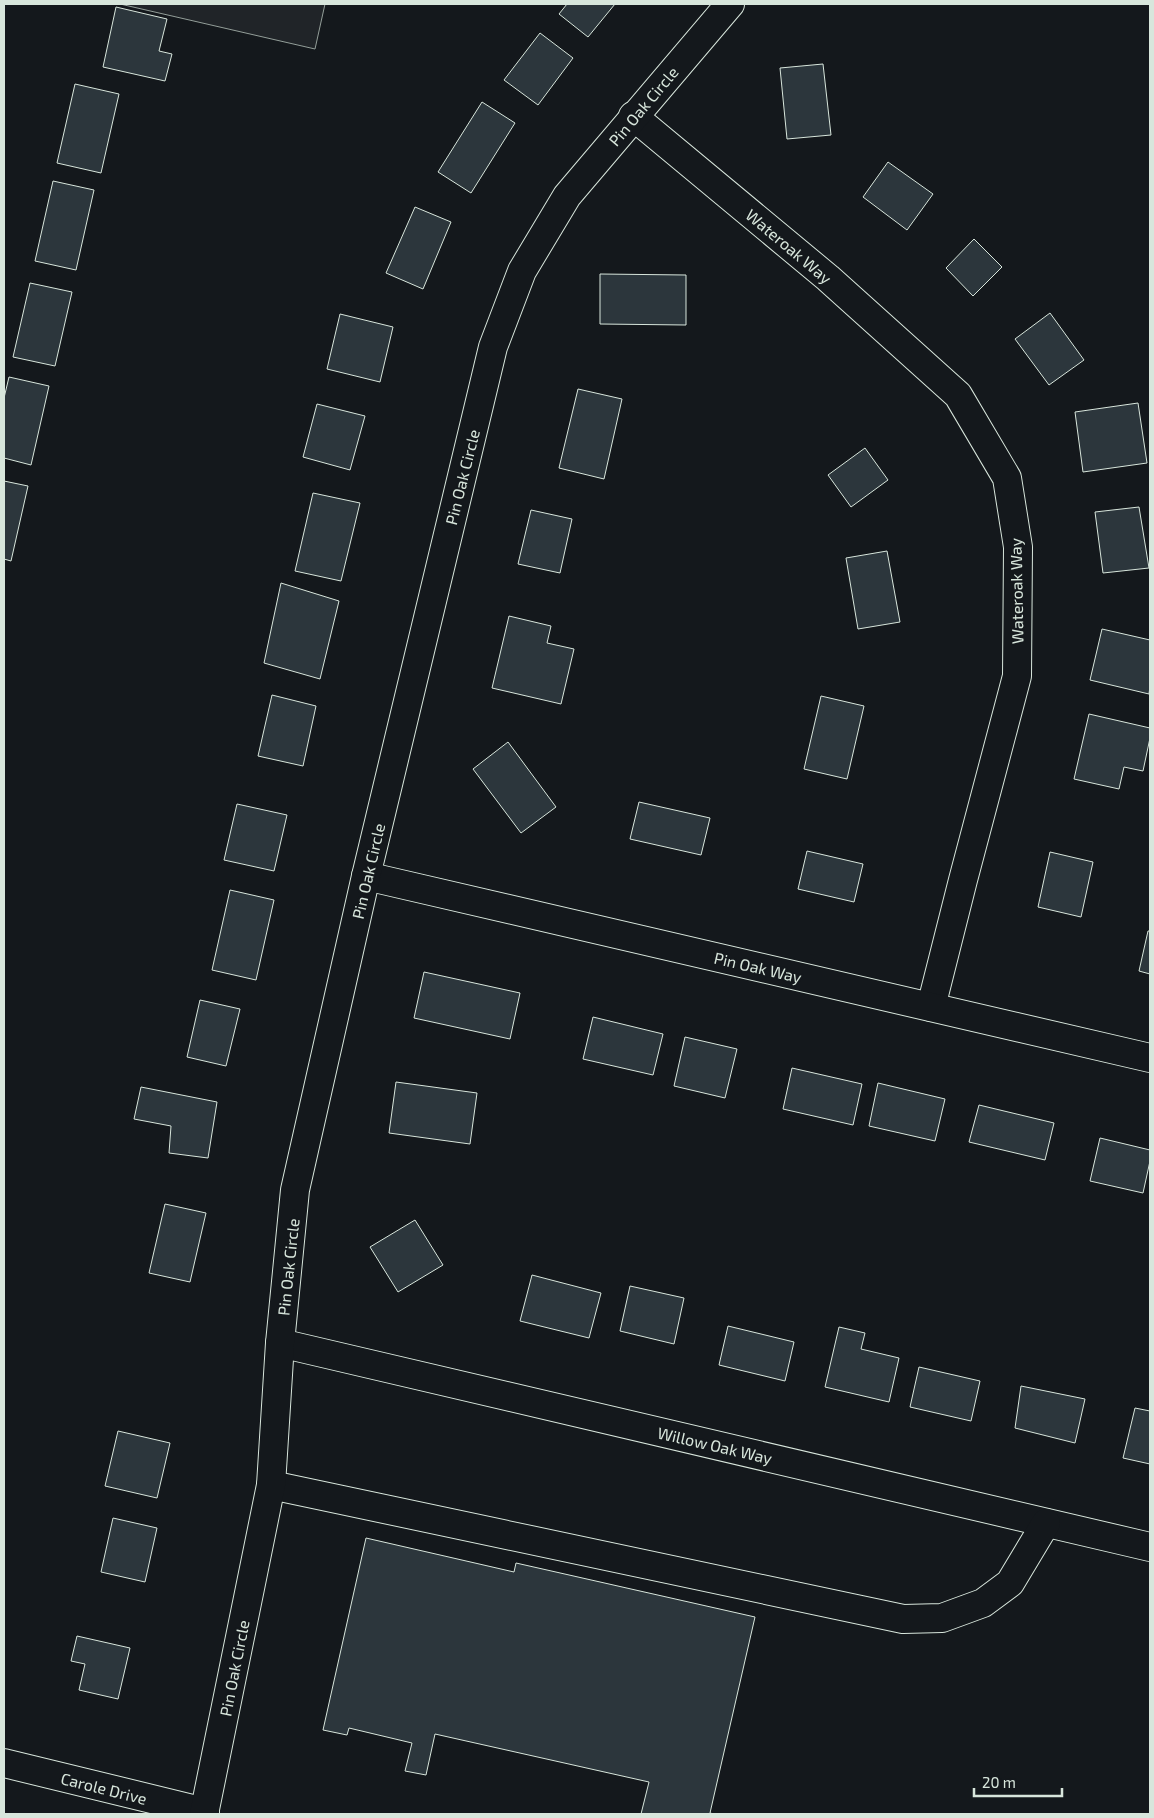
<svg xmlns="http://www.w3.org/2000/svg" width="1154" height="1818" font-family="'Exo 2',sans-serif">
<rect width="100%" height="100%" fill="#14181c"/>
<polygon fill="#202428" stroke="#939e99" points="120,4 325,4 315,49"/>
<g fill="#2c363c" stroke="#d8e6dc">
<polygon points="567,4 615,4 588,37 559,14"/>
<polygon points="116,7 167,19 159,51 172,54 165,81 103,67"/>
<polygon points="540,33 573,58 538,105 504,80"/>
<polygon points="823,64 831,135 787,139 780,68"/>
<polygon points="75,84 119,94 101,173 57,163"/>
<polygon points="482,102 515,123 471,193 438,172"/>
<polygon points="888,162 933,194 907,230 863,197"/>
<polygon points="53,181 94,190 76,270 35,261"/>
<polygon points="415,207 451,222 423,289 386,273"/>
<polygon points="974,239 1002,267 973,296 946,268"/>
<polygon points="600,274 686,275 686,325 600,324"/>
<polygon points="30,283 72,292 55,366 13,357"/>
<polygon points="1050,313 1084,360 1049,385 1015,339"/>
<polygon points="340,314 393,327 380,382 327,369"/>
<polygon points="9,377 49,386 31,465 4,458 4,398"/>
<polygon points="578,389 622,399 604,479 559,468"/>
<polygon points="1138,403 1147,463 1083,472 1075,412"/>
<polygon points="317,404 365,416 350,470 303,457"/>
<polygon points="865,448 888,480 851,507 828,475"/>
<polygon points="4,481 28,486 11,561 4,559"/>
<polygon points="313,493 360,503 341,581 295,571"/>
<polygon points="1139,507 1149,568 1103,573 1095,512"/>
<polygon points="531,510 572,519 560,573 518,564"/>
<polygon points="887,551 900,622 858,629 846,558"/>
<polygon points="281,583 339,601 320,679 264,663"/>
<polygon points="509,616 551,626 547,643 574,649 561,704 492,688"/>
<polygon points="1102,629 1150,640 1150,686 1149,694 1090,680"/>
<polygon points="272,695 316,706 303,766 258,756"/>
<polygon points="821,696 864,706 847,779 804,769"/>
<polygon points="1089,714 1150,728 1150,738 1143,771 1124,767 1119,789 1074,779"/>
<polygon points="508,742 556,807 521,833 473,769"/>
<polygon points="639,802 710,818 701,855 630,839"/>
<polygon points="237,804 287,815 274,871 224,860"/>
<polygon points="807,851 863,864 854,902 798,889"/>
<polygon points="1050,852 1093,862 1081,917 1038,907"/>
<polygon points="230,890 274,900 256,980 212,970"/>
<polygon points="1148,931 1150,931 1150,974 1139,971"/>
<polygon points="424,972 520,993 510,1039 414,1018"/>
<polygon points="200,1000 240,1009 226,1066 187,1057"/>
<polygon points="593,1017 663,1034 653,1075 583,1059"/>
<polygon points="685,1037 737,1049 725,1098 674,1086"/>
<polygon points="792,1068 862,1084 853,1125 783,1109"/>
<polygon points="396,1082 477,1093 470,1144 389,1133"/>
<polygon points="878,1083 945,1099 935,1141 869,1126"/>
<polygon points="141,1087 217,1102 208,1158 169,1153 171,1126 134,1119"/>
<polygon points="979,1105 1054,1123 1045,1160 969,1142"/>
<polygon points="1100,1138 1150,1150 1150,1161 1143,1193 1090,1181"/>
<polygon points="165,1204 206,1213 190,1282 149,1273"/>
<polygon points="415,1220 443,1265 398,1292 370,1247"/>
<polygon points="532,1275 601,1293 589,1338 520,1321"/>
<polygon points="630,1286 684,1298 674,1344 620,1331"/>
<polygon points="728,1326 794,1342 785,1381 719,1365"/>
<polygon points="839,1327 865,1333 861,1349 899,1358 889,1402 825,1387"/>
<polygon points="919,1367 980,1381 971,1421 910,1407"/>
<polygon points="1021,1386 1085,1399 1075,1443 1015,1428"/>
<polygon points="1135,1408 1150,1411 1150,1464 1123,1458"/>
<polygon points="118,1431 170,1443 157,1498 105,1486"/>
<polygon points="113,1518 157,1528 145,1582 101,1572"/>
<polygon points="366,1538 514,1572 516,1563 755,1617 710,1813 714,1814 641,1814 649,1782 435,1734 426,1775 405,1771 412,1743 349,1728 347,1735 323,1730"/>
<polygon points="77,1636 130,1648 118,1699 79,1690 85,1664 71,1661"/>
</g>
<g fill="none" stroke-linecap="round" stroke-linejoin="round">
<g stroke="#d8e6dc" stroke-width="30">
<g id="minor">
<polyline points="633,116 828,278 958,395 1007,478 1018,547 1017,676 963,880 931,1007"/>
<polyline points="366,876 1150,1058"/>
<polyline points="280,1343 1150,1547"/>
<polyline points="271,1485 903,1619 942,1618 983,1603 1010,1583 1046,1523"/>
<polyline points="4,1763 205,1812"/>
<polyline points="204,1814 271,1485 280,1343 295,1190 366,876 493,347 522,271 567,196 730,4"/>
</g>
</g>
<use href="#minor" stroke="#14181c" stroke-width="28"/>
</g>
<g text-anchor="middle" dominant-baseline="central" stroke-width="4" stroke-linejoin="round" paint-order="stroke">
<g font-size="16" fill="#d8e6dc" stroke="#14181c">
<text transform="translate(643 106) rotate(-50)">Pin Oak Circle</text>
<text transform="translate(789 246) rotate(40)">Wateroak Way</text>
<text transform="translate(462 477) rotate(-76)">Pin Oak Circle</text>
<text transform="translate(1016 591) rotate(-91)">Wateroak Way</text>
<text transform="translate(368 871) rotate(-77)">Pin Oak Circle</text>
<text transform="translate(758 967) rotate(13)">Pin Oak Way</text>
<text transform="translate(288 1267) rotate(-84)">Pin Oak Circle</text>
<text transform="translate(715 1445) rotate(13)">Willow Oak Way</text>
<text transform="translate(234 1668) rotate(-79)">Pin Oak Circle</text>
<text transform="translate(104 1788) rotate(14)">Carole Drive</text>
</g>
</g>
<rect width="1154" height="1818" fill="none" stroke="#d8e6dc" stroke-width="10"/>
<path d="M974 1788v8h88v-8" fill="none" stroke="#d8e6dc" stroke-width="2.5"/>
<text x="982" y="1788" font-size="15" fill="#d8e6dc" stroke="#14181c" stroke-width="4" paint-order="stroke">20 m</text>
</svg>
